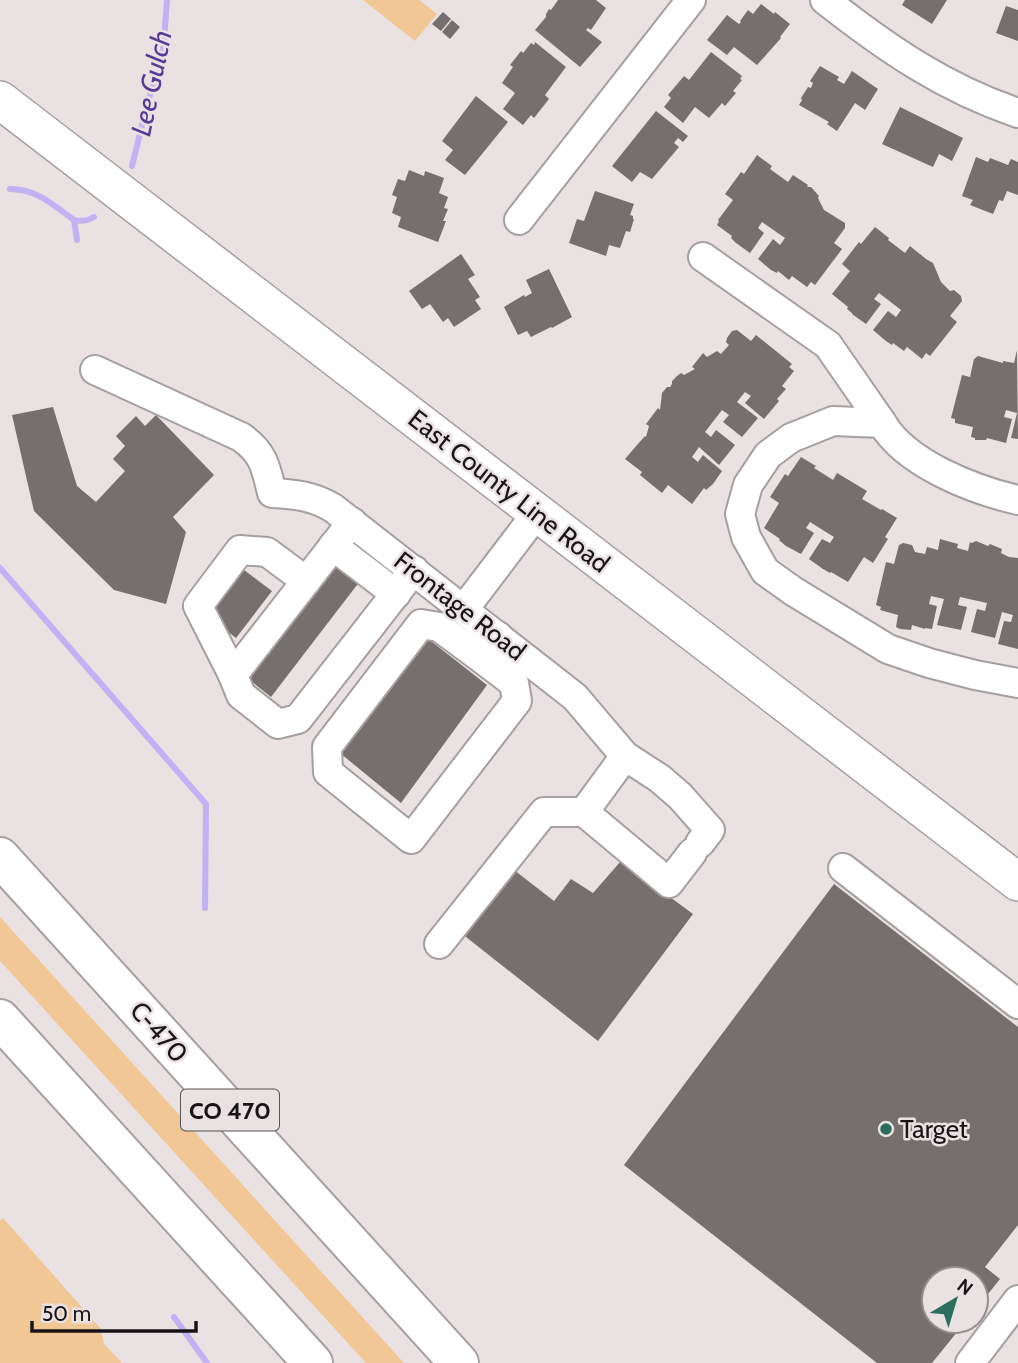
<svg xmlns="http://www.w3.org/2000/svg" width="1018" height="1363" font-family="Cabin,sans-serif">
<rect width="100%" height="100%" fill="#e9e1e2"/>
<g fill="#f1c895">
<polygon points="363,0 419,0 437,14 415,41"/>
<polygon points="0,917 404,1363 366,1363 32,996 0,961"/>
<polygon points="3,1218 101,1329 104,1344 122,1363 0,1363 0,1221"/>
</g>
<g fill="none" stroke-linecap="round" stroke-linejoin="round">
<g stroke="#c1b2f3" stroke-width="6">
<polyline points="132,166 148,101 163,54 167,0"/>
<path d="M10,189c27,0 43,16 64,31 8,2 13,1 20,-3"/>
<polyline points="74,220 77,240"/>
<polyline points="0,568 206,804 205,908"/>
<polyline points="174,1317 207,1363"/>
</g>
</g>
<g fill="#756f6d">
<polygon points="558,0 596,0 606,8 591,30 588,28 586,30 602,42 580,67 535,30 546,17 546,14 549,9 551,10"/>
<polygon points="905,0 947,0 932,24 902,5"/>
<polygon points="761,4 774,14 775,12 790,24 780,37 781,38 757,65 734,47 727,55 707,40 727,15 739,24 741,22 740,21 748,10 753,14"/>
<polygon points="1006,6 1018,10 1018,41 996,33"/>
<polygon points="443,12 451,19 441,31 432,24"/>
<polygon points="452,20 460,27 450,39 442,32"/>
<polygon points="535,42 566,67 545,95 549,99 534,118 531,115 523,125 503,109 515,93 502,83 513,67 510,65 521,51 523,53 531,43 534,45"/>
<polygon points="711,52 742,76 740,79 742,80 733,91 736,93 725,106 722,103 709,118 695,107 683,123 664,107 671,98 668,95 684,76 689,80"/>
<polygon points="820,66 839,77 837,80 844,84 852,71 878,89 865,110 855,103 837,131 827,124 829,122 799,105 802,100 801,98 808,87 811,88 813,83 810,81"/>
<polygon points="476,96 508,122 465,175 445,160 453,150 442,141"/>
<polygon points="900,107 963,138 952,161 939,154 933,167 882,144"/>
<polygon points="656,111 688,136 683,142 678,138 674,143 679,147 652,179 640,172 632,182 612,166"/>
<polygon points="757,155 772,166 770,169 788,182 793,175 808,185 807,187 811,187 819,196 818,198 824,210 845,223 845,228 834,243 842,249 815,285 811,282 807,287 792,276 789,280 778,271 777,273 771,270 758,259 773,239 780,245 785,238 762,222 758,228 764,233 750,253 736,243 731,238 732,236 717,225 719,221 718,220 733,200 725,194 741,172 744,174"/>
<polygon points="976,157 988,162 990,158 1008,165 1011,159 1018,162 1018,195 1007,191 1003,201 999,200 993,214 970,205 973,200 962,196"/>
<polygon points="409,170 424,176 425,171 444,178 439,193 448,197 444,208 448,209 443,221 446,221 438,242 398,227 401,217 392,213 397,197 392,195 398,179 405,181"/>
<polygon points="595,191 634,204 630,215 633,216 633,219 634,219 630,232 626,231 620,248 609,245 606,256 569,243 577,219 584,221"/>
<polygon points="875,227 889,238 888,240 905,253 910,246 926,259 933,263 941,282 950,291 954,290 961,296 962,301 950,316 957,322 930,356 926,353 922,359 907,347 904,351 893,343 892,345 886,341 873,330 888,311 896,317 901,310 879,293 874,299 881,304 866,324 852,314 852,313 847,309 848,307 832,294 850,271 842,264 859,242 861,244"/>
<polygon points="461,254 475,275 468,279 480,297 475,300 481,309 454,327 448,318 443,322 430,304 422,309 409,291"/>
<polygon points="549,269 572,317 552,328 551,327 531,337 527,331 518,335 504,307 524,295 525,297 532,293 526,280"/>
<polygon points="737,330 751,341 756,335 792,364 789,367 794,371 782,386 786,389 777,399 779,401 764,419 745,403 751,396 745,392 737,402 758,418 742,437 723,422 729,415 722,410 705,432 711,437 716,430 735,445 719,465 699,447 692,457 698,462 703,455 722,471 713,484 706,490 704,488 692,504 668,485 662,493 640,475 642,472 625,459 637,445 645,436 646,437 649,426 646,424 658,408 660,410 662,393 667,387 670,387 672,384 672,381 677,376 681,373 684,375 695,369 692,367 703,353 707,357 717,351 721,354 729,345 726,342 727,338 732,331"/>
<polygon points="1017,350 1018,439 1011,438 1017,413 1006,410 1004,417 1012,419 1006,443 987,438 986,440 975,440 975,438 971,437 973,427 955,423 955,419 951,418 962,375 970,377 974,359 978,356 1003,363 1003,361 1014,363"/>
<polygon points="53,407 77,486 96,502 125,471 113,459 125,446 116,436 136,416 145,426 156,415 214,475 173,517 186,532 166,604 114,590 34,511 12,415"/>
<polygon points="801,457 816,466 814,468 833,480 837,473 867,491 862,499 881,510 882,509 897,518 885,537 888,539 873,563 864,557 848,582 831,572 830,573 823,569 809,559 822,539 830,543 834,537 810,522 806,528 814,533 801,554 786,546 779,540 780,539 764,528 779,503 770,497 785,474 788,476"/>
<polygon points="940,539 958,544 957,548 968,551 970,542 972,543 976,541 988,546 990,544 1002,549 1001,553 1009,557 1018,558 1018,649 998,644 1004,621 1011,622 1013,615 1002,612 995,638 971,632 977,609 985,611 987,603 960,597 958,605 967,607 961,630 937,625 944,599 931,596 929,604 937,606 932,629 925,628 925,629 912,625 911,630 900,629 896,627 898,615 880,610 881,607 876,605 886,562 894,564 899,545 903,543 912,545 915,552 925,554 927,547 938,550"/>
<polygon points="335,561 360,581 271,697 246,677"/>
<polygon points="244,570 272,591 236,638 209,617"/>
<polygon points="422,634 487,685 401,803 335,749"/>
<polygon points="621,861 693,914 598,1041 461,933 514,870 554,901 571,879 593,893"/>
<polygon points="834,884 1018,1027 1018,1225 985,1267 1000,1279 976,1309 976,1279 934,1279 934,1321 966,1321 932,1363 877,1363 624,1165"/>
</g>
<g fill="none" stroke-linecap="round" stroke-linejoin="round">
<g stroke="#a69fa0" stroke-width="32">
<g id="minor">
<path d="M825,0c61,48 119,88 193,113"/>
<polyline points="519,220 691,0"/>
<polyline points="703,257 828,345 882,423"/>
<path d="M95,370l146,67c23,16 25,31 31,56 23,1 41,3 61,15l242,189 50,59 34,22 21,18 30,34 -10,13"/>
<path d="M1018,500c-44,-10 -112,-36 -136,-77l-49,-2 -42,17 -23,17 -20,30 -8,29 6,23 19,34 28,20 95,58 41,14 46,12 43,8"/>
<polyline points="352,522 233,675 241,695 278,724 298,719 414,570"/>
<polyline points="333,546 396,594"/>
<polyline points="464,609 537,513"/>
<polyline points="481,658 514,683 517,701 411,839 328,772 327,747 421,624 439,627 481,658 498,636"/>
<polyline points="233,675 198,606 240,550 267,552 306,581"/>
<polyline points="584,812 625,756"/>
<polyline points="843,868 1018,1004"/>
<polyline points="439,944 544,812 584,812 669,883 692,853"/>
<polyline points="970,1363 1018,1300"/>
</g>
</g>
<g stroke="#a69fa0" stroke-width="40">
<polyline id="major" points="0,100 1018,882"/>
</g>
<g stroke="#a69fa0" stroke-width="42">
<g id="highway">
<polyline points="0,857 459,1363"/>
<polyline points="0,1019 313,1363"/>
</g>
</g>
<use href="#minor" stroke="#fff" stroke-width="28"/>
<use href="#major" stroke="#fff" stroke-width="37"/>
<use href="#highway" stroke="#fff" stroke-width="38"/>
</g>
<circle fill="#2c6e5e" stroke="#e9e1e2" stroke-width="2.5" cx="886" cy="1129" r="7"/>
<g text-anchor="middle" dominant-baseline="central" stroke-width="5" stroke-linejoin="round" paint-order="stroke">
<rect fill="#e9e1e2" stroke="#575253" stroke-width="2" x="181" y="1089.5" width="98" height="41" rx="5"/>
<g font-size="24" font-weight="bold" fill="#181516">
<text x="230" y="1110">CO 470</text>
</g>
<g font-size="26" fill="#181516" stroke="#e9e1e2">
<text transform="translate(509 491) rotate(38)">East County Line Road</text>
<text transform="translate(460 606) rotate(38)">Frontage Road</text>
<text transform="translate(159 1032) rotate(48)">C-470</text>
</g>
<g font-size="26" fill="#181516" stroke="#e9e1e2" text-anchor="start">
<text x="900" y="1129">Target</text>
</g>
<g font-size="28" font-style="italic" fill="#593a96" stroke="#e9e1e2">
<text transform="translate(151 83) rotate(-78)">Lee Gulch</text>
</g>
</g>
<g transform="translate(955 1300) rotate(38)"><circle r="33" fill="#e9e1e2" stroke="#958f90" stroke-width="2"/>
<path d="M0-5L12 26L0 18L-12 26Z" fill="#2c6e5e"/>
<text y="-10" font-size="19" font-weight="bold" text-anchor="middle" fill="#181516">N</text>
</g>
<path d="M32 1321v10h164v-10" fill="none" stroke="#181516" stroke-width="3.5"/>
<text x="42" y="1321" font-size="21" fill="#181516" stroke="#e9e1e2" stroke-width="5" paint-order="stroke">50 m</text>
</svg>
